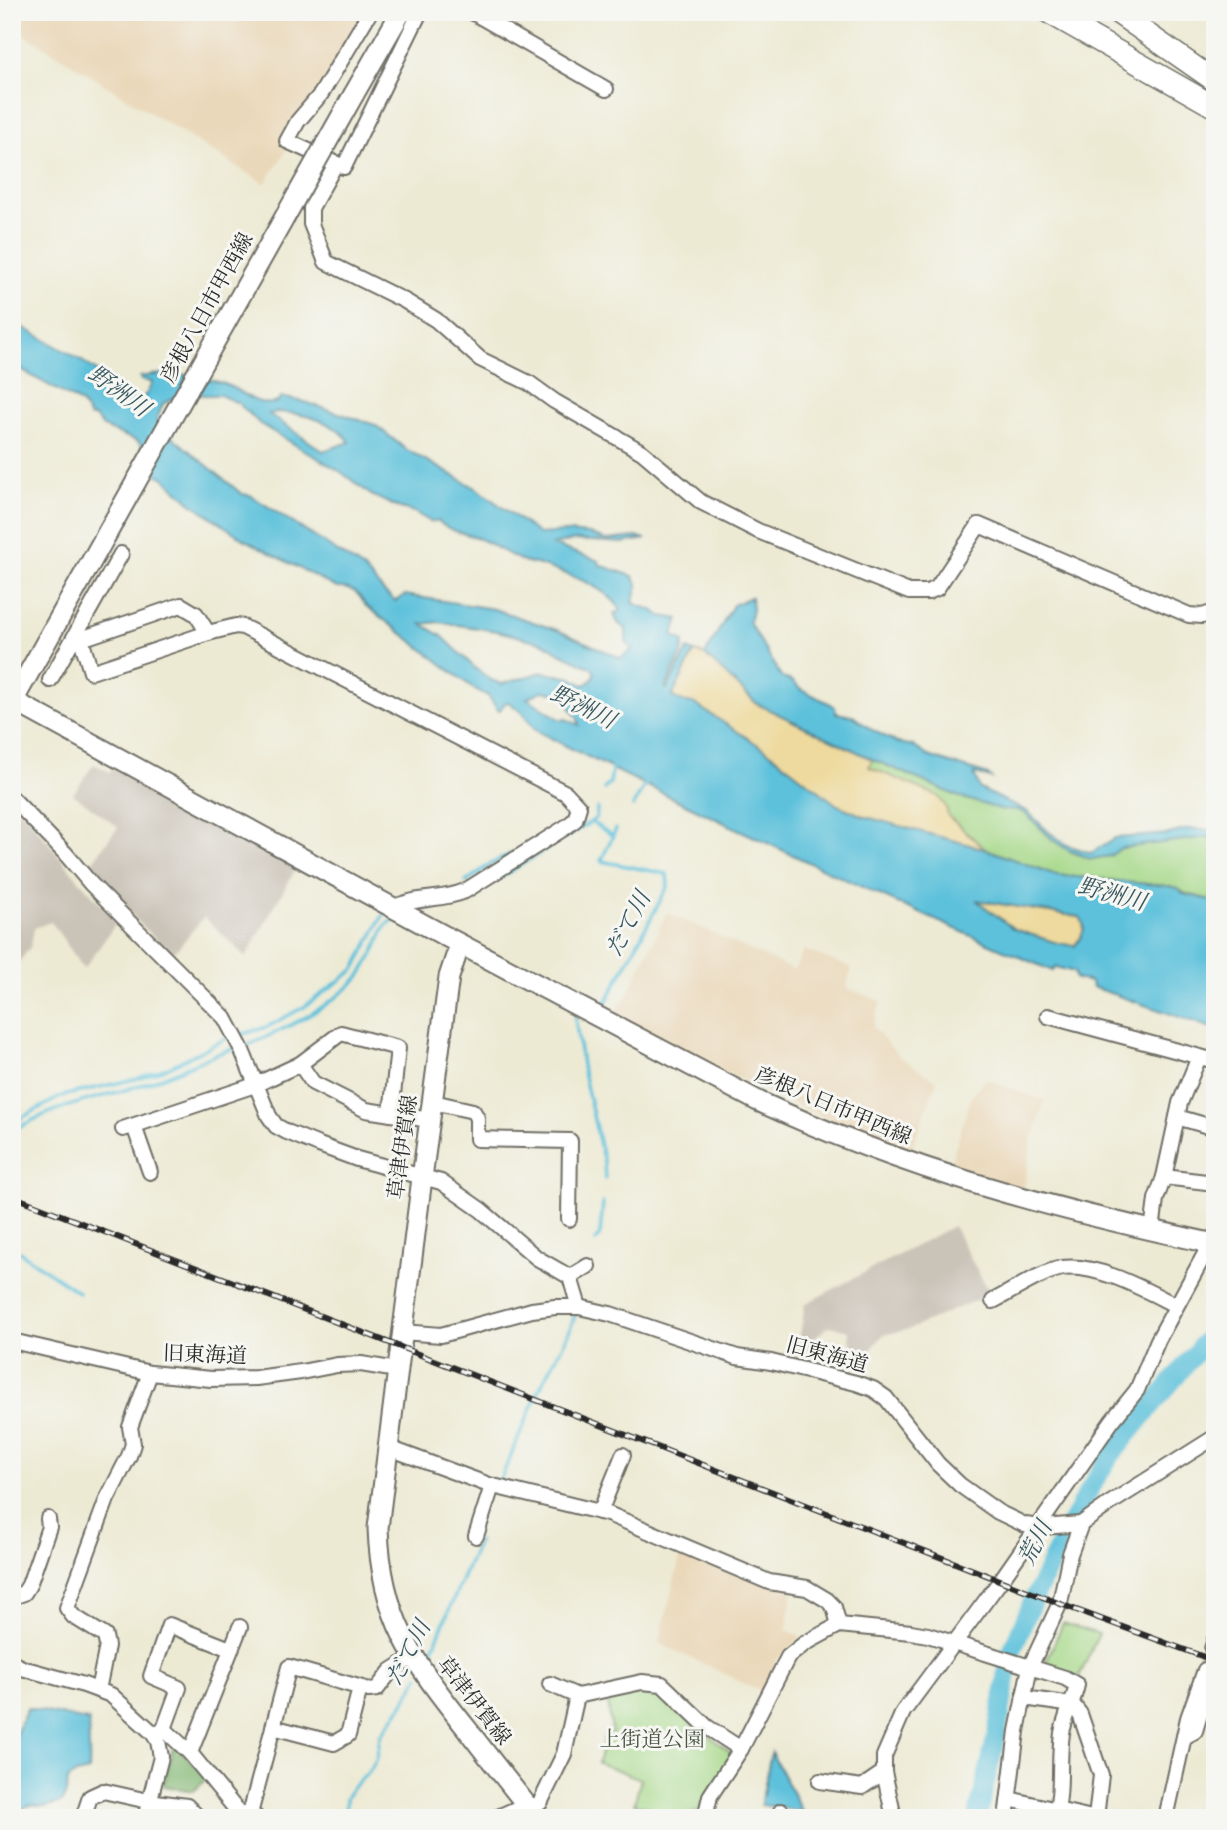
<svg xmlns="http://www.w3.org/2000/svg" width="1227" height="1830" font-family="'IM FELL Double Pica','Noto Serif JP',serif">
<rect width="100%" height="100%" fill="#f6f6f2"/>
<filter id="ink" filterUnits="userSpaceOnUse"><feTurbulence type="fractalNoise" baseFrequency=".0143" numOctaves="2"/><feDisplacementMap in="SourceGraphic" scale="14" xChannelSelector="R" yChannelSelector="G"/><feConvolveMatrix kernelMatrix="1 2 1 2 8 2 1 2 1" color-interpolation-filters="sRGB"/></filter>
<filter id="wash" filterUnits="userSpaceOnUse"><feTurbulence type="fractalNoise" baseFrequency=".00686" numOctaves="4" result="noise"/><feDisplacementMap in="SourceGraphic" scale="28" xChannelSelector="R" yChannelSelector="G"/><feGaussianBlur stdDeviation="1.57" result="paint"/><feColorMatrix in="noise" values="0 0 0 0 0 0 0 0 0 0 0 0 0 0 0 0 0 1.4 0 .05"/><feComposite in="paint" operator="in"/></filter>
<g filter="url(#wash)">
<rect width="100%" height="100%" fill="#edead4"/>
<g fill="#ead8ba">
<polygon points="15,12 374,12 265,184 22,33"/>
<polygon points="667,913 794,970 804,950 852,968 846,988 881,1001 873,1027 900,1057 937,1081 911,1150 827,1119 735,1077 614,1014 627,995"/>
<polygon points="986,1079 1045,1101 1032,1139 1024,1189 949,1167 971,1097"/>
<polygon points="680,1557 793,1591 786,1630 801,1637 776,1660 764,1693 659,1643"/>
</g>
<g fill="#cac3b8">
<polygon points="94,764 110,772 114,768 138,778 299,863 246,957 204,917 172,955 86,870 118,827 73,794"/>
<polygon points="12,806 24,813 77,878 117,922 84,969 51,922 34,928 31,946 19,962 12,951"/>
<polygon points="953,1226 990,1294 910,1329 883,1335 870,1351 852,1349 849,1331 830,1326 815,1337 807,1364 796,1361 805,1304"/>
</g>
<g fill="#a5d887" stroke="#688259" stroke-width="2">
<polygon points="872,759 960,797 1002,810 1018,809 1026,814 1053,840 1070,851 1091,859 1110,856 1121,848 1215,836 1215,901 1184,893 1178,888 1167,886 1056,875 985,849 948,816 946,807 868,767"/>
<polygon points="1063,1623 1099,1634 1078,1679 1042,1671"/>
<path d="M638,1688l22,3 38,37 35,26 -34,56c-17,10 -32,6 -50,2l1,-5 -16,-3 7,-25 -43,-16 8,-31h6l-5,-36z"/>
</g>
<polygon fill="#84b874" stroke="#587250" stroke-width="2" points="174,1744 208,1778 194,1791 163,1786"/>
<g fill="#eeda9e" stroke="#8c8264" stroke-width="2">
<polygon points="694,652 705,655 757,704 872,759 869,767 938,796 946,807 948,816 985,849 871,819 837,805 769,752 693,703 683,702 672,697"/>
<path d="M975,900l105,17c8,12 2,19 -6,29l-17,-3 -43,-14z"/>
</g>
<g fill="#5dc1db" stroke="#447683" stroke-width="2" fill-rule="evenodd">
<path d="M12,321l67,38 43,29 11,12c12,-1 15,-7 19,-18l-11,-2 -1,-3c28,-6 55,-3 82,6 20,6 34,26 56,19l3,-5 24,5 70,23 32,25 69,38 63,46 27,-2 23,2 17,6 31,-3 9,2 -24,4 -47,-3 -22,5 46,16 1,4 33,11 5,10 -5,17 21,8 7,5 18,3 -6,16 11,7 -2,11 -17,35 2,1 21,-40 6,3 -22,45 11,5 10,1 76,49 68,53 26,11 122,33 71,26 111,11 11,2 6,6 31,7v128l-123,-42 -1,-5 -15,-3 -2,-7 -18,-5 -3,4c-164,-69 -325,-145 -485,-224l-33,-17 -13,-18 -14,-10h-2l-7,9 -11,-15 -15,-8 -108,-83c-6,-12 -13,-18 -28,-17l-94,-49 -53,-37 -27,-25 -9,-4 -15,-31 -36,-15 -8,-10h-5l-9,-14 -69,-38zM179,395h41l18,8 22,21 81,48 30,23 26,12 17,5 17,10 7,-1c12,11 24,11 39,17 15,6 28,15 43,22 5,3 11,3 16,4 28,9 68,20 85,46l-7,4 4,9 8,6v13l6,7 -11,9 -64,-28 -63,-21 -89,-14 -10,6 -11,-9 -20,-23 -114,-74 -8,-1 -66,-54 -19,-21 6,-15zM277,412c25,1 58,9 73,30l-27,9 -54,-37zM439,622l58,9 47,12 14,9 34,16 3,6 -5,8 -6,3 -12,-7 -30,-6 -40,12 -11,-4 -16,-12 -33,-32 -20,-12zM542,691l26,4 1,2 -4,2 5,6v3l8,11 1,6 -13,-6 -5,1 -34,-22zM976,900l104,17c8,12 2,18 -5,29l-18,-3 -43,-14z"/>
<polygon points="751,597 752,610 749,622 782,678 792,681 800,689 831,704 835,707 836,713 853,716 872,730 896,742 913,746 928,756 988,775 991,778 974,774 980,789 1027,811 1049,832 1067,845 1091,853 1115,838 1169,834 1188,829 1215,830 1215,836 1121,848 1110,856 1091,859 1070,851 1053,840 1026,814 1018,810 1002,810 960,797 872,759 757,704 705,655 733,605"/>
<path d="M27,1708l62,13c-1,18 1,33 0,50l-13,3 -8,6 -1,12 -5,10 -16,5 -16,-2 -5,2 -2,11h-11v-75z"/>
<polygon points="771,1752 802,1811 761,1805"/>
</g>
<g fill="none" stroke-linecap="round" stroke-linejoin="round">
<g stroke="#5dc1db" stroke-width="3.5">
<polyline points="604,789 610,783 613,765"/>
<polyline points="633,806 646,783"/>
<polyline points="591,822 613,836"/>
<polyline points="539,853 591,822 596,818 597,808"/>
<polyline points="466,882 489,865 513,853"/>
<polyline points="400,898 408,894 419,894"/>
<polyline points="419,910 454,903 472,895 540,853"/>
<polyline points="604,1006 668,886 667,874 601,861 616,829"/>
<polyline points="575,1017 583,1072 604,1163 605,1179"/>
<polyline points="243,1034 267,1027 304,1007 354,970 385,912"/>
<path d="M246,1046c37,-16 84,-38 112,-68 12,-14 20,-36 28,-53l7,-5"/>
<polyline points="12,1123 62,1096 139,1078 169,1067 227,1038"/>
<path d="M12,1132c41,-27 87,-33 132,-48 31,-10 60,-27 91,-36"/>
<polyline points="596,1241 600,1234 603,1203"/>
<polyline points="12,1247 78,1292"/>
<polyline points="499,1483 540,1388 568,1335 575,1315"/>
<polyline points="427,1663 478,1541"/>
<polyline points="345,1818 346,1799 352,1787 365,1776 372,1767 377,1758 380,1736 404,1703 419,1676"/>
</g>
<polyline stroke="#5dc1db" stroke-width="19" points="977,1818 996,1738 1011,1653 1030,1607 1053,1558 1081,1504 1108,1459 1215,1329"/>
</g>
</g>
<g filter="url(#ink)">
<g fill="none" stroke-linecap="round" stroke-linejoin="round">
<polyline stroke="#c6c4b2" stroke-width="14" stroke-dasharray="14 7" stroke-linecap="butt" points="1205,1670 1212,1649"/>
<g stroke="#6f6e66" stroke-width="18">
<g id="minor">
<polyline points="370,12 321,94 298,121 287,141 344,167 420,12"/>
<polyline points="472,12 606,89"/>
<polyline points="335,165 311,208 311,224 326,262 405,301 436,320 480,359 529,383 554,401 642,452 701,502 758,531 909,592 928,592 937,588 979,525 1189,615 1202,616 1215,612"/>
<polygon points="181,605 196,614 208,633 91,672 81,639"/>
<path d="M208,633l28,-7 7,1 323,166 13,14 -4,13 -9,7 -101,64c-23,10 -49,5 -72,17"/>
<polyline points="50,680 121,554"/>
<polyline points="12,798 65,853 91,884 225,1018 241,1048 269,1116 276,1126 287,1132 319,1145 357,1159 441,1182 481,1210 537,1258 570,1277 579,1307"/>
<polyline points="1048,1016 1215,1061"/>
<polyline points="300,1064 313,1083 366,1110 430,1120"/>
<polyline points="433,1102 473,1111 477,1118 477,1139 570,1141 569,1219"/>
<polyline points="1177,1117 1215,1128"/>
<polyline points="134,1126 150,1172"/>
<polyline points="123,1129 255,1085 300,1064 341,1033 398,1048 391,1114"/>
<polyline points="1164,1177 1215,1183"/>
<polyline points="1152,1231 1156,1199 1164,1177 1180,1103 1199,1057"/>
<polyline points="570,1277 588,1266"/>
<path d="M993,1301c20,-10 48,-29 69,-33 35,-5 83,22 113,37"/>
<polyline points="402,1332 441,1335 532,1310 555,1307 579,1307 610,1314 737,1357 771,1362 856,1383 873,1389 886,1398 938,1464 960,1485 998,1512 1025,1525 1043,1527 1081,1524 1109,1504 1215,1437"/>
<polyline points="12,1341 150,1373 211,1379 256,1378 301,1372 337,1365 361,1364 397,1370"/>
<polyline points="389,1448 489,1485 608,1514 769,1582 807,1588 827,1600 834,1607 839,1625"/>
<polyline points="600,1512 623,1455"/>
<polyline points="476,1536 492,1486"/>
<polyline points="12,1597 24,1593 29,1585 49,1527 48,1519"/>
<polyline points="1212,1649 1215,1639"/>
<polyline points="12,1663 22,1668 84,1685 111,1695 153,1733 158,1741 161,1757 145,1818"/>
<polyline points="550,1684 577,1696"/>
<polyline points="98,1690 107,1646 105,1636 73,1616 67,1608 107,1499 129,1456 133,1444 130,1427 150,1373"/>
<polyline points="1024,1698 1073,1705 1080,1714 1101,1775 1096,1818"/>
<polyline points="273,1727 334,1743 348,1735 360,1688"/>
<polyline points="164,1729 190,1753 240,1627"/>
<polyline points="155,1736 164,1729 179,1688 151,1676 169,1625 230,1649"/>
<polyline points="1184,1737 1195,1731 1210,1681 1215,1682"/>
<polyline points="190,1753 239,1813 256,1817"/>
<polyline points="820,1781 862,1787 884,1772"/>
<polyline points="1009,1799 1092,1818"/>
<polyline points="250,1814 289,1667 369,1690 377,1689 391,1671 413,1657"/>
<polyline points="83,1818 90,1797 103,1791 148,1801 187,1806 199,1818"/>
<path d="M496,1818l20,-9 24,-6 24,-49 13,-58 65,-14 20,2 45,43 34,22 47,-92 16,-13 35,-19 72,7 17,3 137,43 12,7c-4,18 -12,31 -15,48 -4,29 1,57 -7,85"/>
<polyline points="705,1818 710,1796 741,1749"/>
<polyline points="781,1818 781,1811"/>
<polyline points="894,1818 884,1772 884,1756 903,1712 1001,1580 1112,1421 1137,1390 1158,1340 1214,1237"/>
<polyline points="1006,1818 1017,1731 1030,1667 1060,1603 1070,1554 1081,1524"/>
<polyline points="1166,1818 1188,1718 1205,1670"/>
</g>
</g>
<g stroke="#6f6e66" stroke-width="23">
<g id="major">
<polyline points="354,94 401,12"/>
<path d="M12,700l433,236 313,165c148,69 297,109 457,143"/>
<polyline points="13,701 105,537"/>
<path d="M460,944l-11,33 -27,201 -44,350c3,91 35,133 89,201 23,30 46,59 70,89"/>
</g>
</g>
<g stroke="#6f6e66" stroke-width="24">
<g id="highway">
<polyline points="1048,12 1215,107"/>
<polyline points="1116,12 1215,81"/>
</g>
</g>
<use href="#minor" stroke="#fff" stroke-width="14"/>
<use href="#major" stroke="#fff" stroke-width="19"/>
<use href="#highway" stroke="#fff" stroke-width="21"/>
<g stroke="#2b2b2b" stroke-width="6">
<polyline id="rail" points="12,1196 1071,1608 1215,1661"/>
</g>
<use href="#rail" stroke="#f6f6f2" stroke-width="3.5" stroke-dasharray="10" stroke-linecap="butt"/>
<g stroke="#6f6e66" stroke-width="23" stroke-linecap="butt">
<polyline id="major-bridge" points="105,537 354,94"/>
</g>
<use href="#major-bridge" stroke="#fff" stroke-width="19"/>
</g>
</g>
<g text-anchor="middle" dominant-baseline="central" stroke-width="6" stroke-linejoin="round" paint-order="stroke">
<g font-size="21" fill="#2b2b2b" stroke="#f6f6f2">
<text transform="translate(207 308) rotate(-61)">彦根八日市甲西線</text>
<text transform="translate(833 1106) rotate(23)">彦根八日市甲西線</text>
<text transform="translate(403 1147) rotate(-82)">草津伊賀線</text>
<text transform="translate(205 1355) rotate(2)">旧東海道</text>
<text transform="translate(827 1355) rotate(15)">旧東海道</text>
<text transform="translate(474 1701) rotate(52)">草津伊賀線</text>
</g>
<g font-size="21" fill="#4a5642" stroke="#f6f6f2">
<text x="652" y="1739">上街道公園</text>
</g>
<g font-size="23" font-style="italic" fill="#3a5860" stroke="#f6f6f2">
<text transform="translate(119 391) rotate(36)">野洲川</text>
<text transform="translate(583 707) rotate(26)">野洲川</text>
<text transform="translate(1112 894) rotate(15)">野洲川</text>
<text transform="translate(628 924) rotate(-62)">だて川</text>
<text transform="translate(1035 1543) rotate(-63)">荒川</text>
<text transform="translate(408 1653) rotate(-62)">だて川</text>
</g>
</g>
<rect width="1227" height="1830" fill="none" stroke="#f6f6f2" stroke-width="42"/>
</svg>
